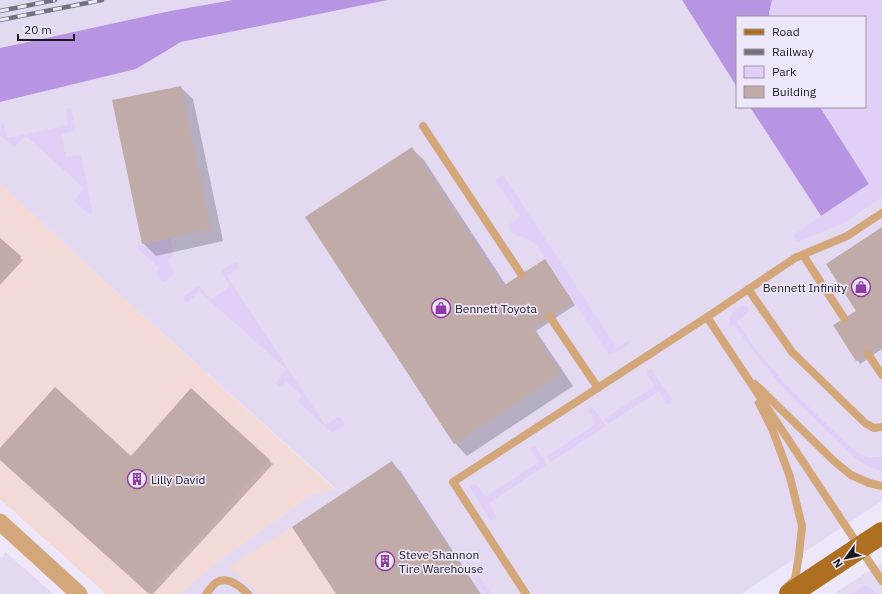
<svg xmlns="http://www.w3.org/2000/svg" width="882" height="594" font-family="'IBM Plex Sans',sans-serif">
<rect width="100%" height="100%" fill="#eee7f9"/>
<g fill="#e3d9f1">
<polygon points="0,0 233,0 170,11 0,48"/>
<polygon points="388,0 682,0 737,87 737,107 750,107 825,223 882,188 882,501 741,594 180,594 210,567 311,495 335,488 101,278 0,183 0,102 136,69 181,42"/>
<polygon points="5,552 32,575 53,594 0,594 0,557 3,558"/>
<polygon points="882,563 882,594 834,594 846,586"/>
</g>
<g fill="#f4dad6">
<polygon points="0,183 101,278 335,489 311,495 210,567 180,594 106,594 0,499"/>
<polygon points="292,527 336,594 259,594 229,567"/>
</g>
<g fill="#e0d0f8">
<polygon points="772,0 882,0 882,197 844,223 797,242 794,236 796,233 869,184 820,107 865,107 865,17 770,17 769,13"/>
<polygon points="69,108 71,109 75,127 74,131 61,134 66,157 81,155 92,211 91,214 89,214 74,201 84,188 26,136 14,147 0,135 1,122 3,123 7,138 68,125 66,110"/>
<path d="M503,175l114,173 12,-8 2,1c-4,7 -15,12 -22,14l-73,-110c-9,-10 -19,-6 -27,-15l-1,-5 12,-8 -25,-37z"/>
<path d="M170,238l3,14 -1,4 -5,4c8,11 10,13 -2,22l-3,-1 -6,-7 3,-6 -24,-22z"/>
<polygon points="235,262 238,263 238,268 227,276 325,425 338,417 341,418 344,422 344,426 332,433 298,402 301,395 286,381 282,385 279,386 276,383 286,369 199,291 191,300 188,302 184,301 184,296 198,286 200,286 210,300 230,286 222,273 222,270"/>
<path d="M746,305l3,6 -12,11 21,30 32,37 66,63 12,5h14v14c-11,-2 -19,-8 -28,-14l-68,-66 -23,-27 -29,-39 -5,1c0,-11 5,-19 17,-21z"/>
<polygon points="651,369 672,399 671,404 666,404 659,391 608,424 604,419 655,386 647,374 648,370"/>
<polygon points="592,407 594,409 606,426 551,462 547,456 596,424 588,410"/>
<polygon points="534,446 536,447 547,464 489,503 497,518 492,521 490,520 470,487 473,484 477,485 485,497 539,462 531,451 530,448"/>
<polygon points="463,552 491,594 485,594 459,554"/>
<polygon points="864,586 869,587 877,594 851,594"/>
</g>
<g fill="#b795e3">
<polygon points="233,0 388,0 181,42 136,69 0,102 0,48 170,11"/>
<polygon points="682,0 772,0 769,13 770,17 737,17 737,87"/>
<polygon points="750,107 820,107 869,184 821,216"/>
</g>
<g fill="#0003">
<polygon points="180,87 193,99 223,241 156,256 143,243"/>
<polygon points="411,148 424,160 506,285 545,260 575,305 536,331 573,386 467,456 455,443"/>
<polygon points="882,228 882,349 860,364 834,326 856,312"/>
<polygon points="0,239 23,260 0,285"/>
<polygon points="191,389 273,464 153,594 150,594 0,459 0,450 131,458"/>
<polygon points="392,463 401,472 481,594 337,594"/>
</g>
<g fill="#c0aba8">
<polygon points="181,86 211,229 142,244 112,100"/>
<polygon points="412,147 503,286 545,259 573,302 532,329 561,374 454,444 305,217"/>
<polygon points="882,227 882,350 879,346 856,361 833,325 856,311 826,264"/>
<polygon points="0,238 21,256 0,279"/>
<polygon points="55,387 131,456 191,388 270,460 148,593 0,460 0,448"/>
<polygon points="392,461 479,594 336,594 292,527"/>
</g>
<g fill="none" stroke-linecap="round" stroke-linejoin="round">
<g stroke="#d3a77a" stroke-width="8">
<polyline points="423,126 521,274"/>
<polyline points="803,255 844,318"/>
<polyline points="748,289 792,352 865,423 874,428 882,427"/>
<polyline points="550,317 598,388"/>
<polyline points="707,317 882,581"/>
<polyline points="868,354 882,375"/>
<polyline points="755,384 835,462 851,475 869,483 882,486"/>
<polyline points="759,403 773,431 790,477 802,526 799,555 795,579 788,586"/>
<path d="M206,594c3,-3 7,-10 11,-12 11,-6 24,5 31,12"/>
<polyline points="526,594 453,482 707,317 795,258 847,236 882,213"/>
</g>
<polyline stroke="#d3a77a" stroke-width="17" points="0,522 79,594"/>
<polyline stroke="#ae6f20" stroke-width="22" points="790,594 882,533"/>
<g stroke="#75717c" stroke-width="4.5">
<g id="rail">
<polyline points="0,11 55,0"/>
<polyline points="0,20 102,0"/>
</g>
</g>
<use href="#rail" stroke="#eee7f9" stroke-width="3" stroke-dasharray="9" stroke-linecap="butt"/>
</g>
<defs>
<g id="shop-ring" transform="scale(1)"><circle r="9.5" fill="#eee7f9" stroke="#913aa6" stroke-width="1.5"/><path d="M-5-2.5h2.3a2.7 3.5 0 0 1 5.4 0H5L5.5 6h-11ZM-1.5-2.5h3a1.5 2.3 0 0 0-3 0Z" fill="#913aa6"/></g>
<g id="building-ring" transform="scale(1)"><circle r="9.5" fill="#eee7f9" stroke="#913aa6" stroke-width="1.5"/><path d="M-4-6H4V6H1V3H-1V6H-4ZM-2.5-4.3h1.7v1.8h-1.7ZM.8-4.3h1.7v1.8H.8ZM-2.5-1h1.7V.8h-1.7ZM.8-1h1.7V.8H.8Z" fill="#913aa6"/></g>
</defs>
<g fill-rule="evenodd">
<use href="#shop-ring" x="861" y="287"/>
<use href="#shop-ring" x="441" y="308"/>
<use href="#building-ring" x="137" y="479"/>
<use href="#building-ring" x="385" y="561"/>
</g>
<g text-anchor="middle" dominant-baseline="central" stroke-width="3.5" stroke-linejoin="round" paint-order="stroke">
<g font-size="12" fill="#1b191f" stroke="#eee7f9" text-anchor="start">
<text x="847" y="287" text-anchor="end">Bennett Infinity</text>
<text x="455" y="308">Bennett Toyota</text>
<text x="151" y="479">Lilly David</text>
<text x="399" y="554">Steve Shannon<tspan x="399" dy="14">Tire Warehouse</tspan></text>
</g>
</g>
<rect x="736" y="16" width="130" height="92" fill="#eee7f9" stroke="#9a95a2"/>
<rect x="744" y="29" width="20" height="6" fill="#ae6f20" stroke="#9a95a2"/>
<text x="772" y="36" font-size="12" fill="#1b191f">Road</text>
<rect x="744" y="49" width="20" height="6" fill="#75717c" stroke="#9a95a2"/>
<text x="772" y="56" font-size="12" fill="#1b191f">Railway</text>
<rect x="744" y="66" width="20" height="12" fill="#e0d0f8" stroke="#9a95a2"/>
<text x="772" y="76" font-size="12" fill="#1b191f">Park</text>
<rect x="744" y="86" width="20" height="12" fill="#c0aba8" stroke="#9a95a2"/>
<text x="772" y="96" font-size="12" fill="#1b191f">Building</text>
<g transform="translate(846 558) rotate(237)" stroke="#eee7f9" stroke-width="3" paint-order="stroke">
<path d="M0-3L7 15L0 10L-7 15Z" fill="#1b191f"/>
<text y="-6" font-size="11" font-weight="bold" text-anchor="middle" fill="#1b191f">N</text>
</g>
<path d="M18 34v6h56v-6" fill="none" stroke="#1b191f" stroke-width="2"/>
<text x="24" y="34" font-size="12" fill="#1b191f" stroke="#eee7f9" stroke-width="3" paint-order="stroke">20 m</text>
</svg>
